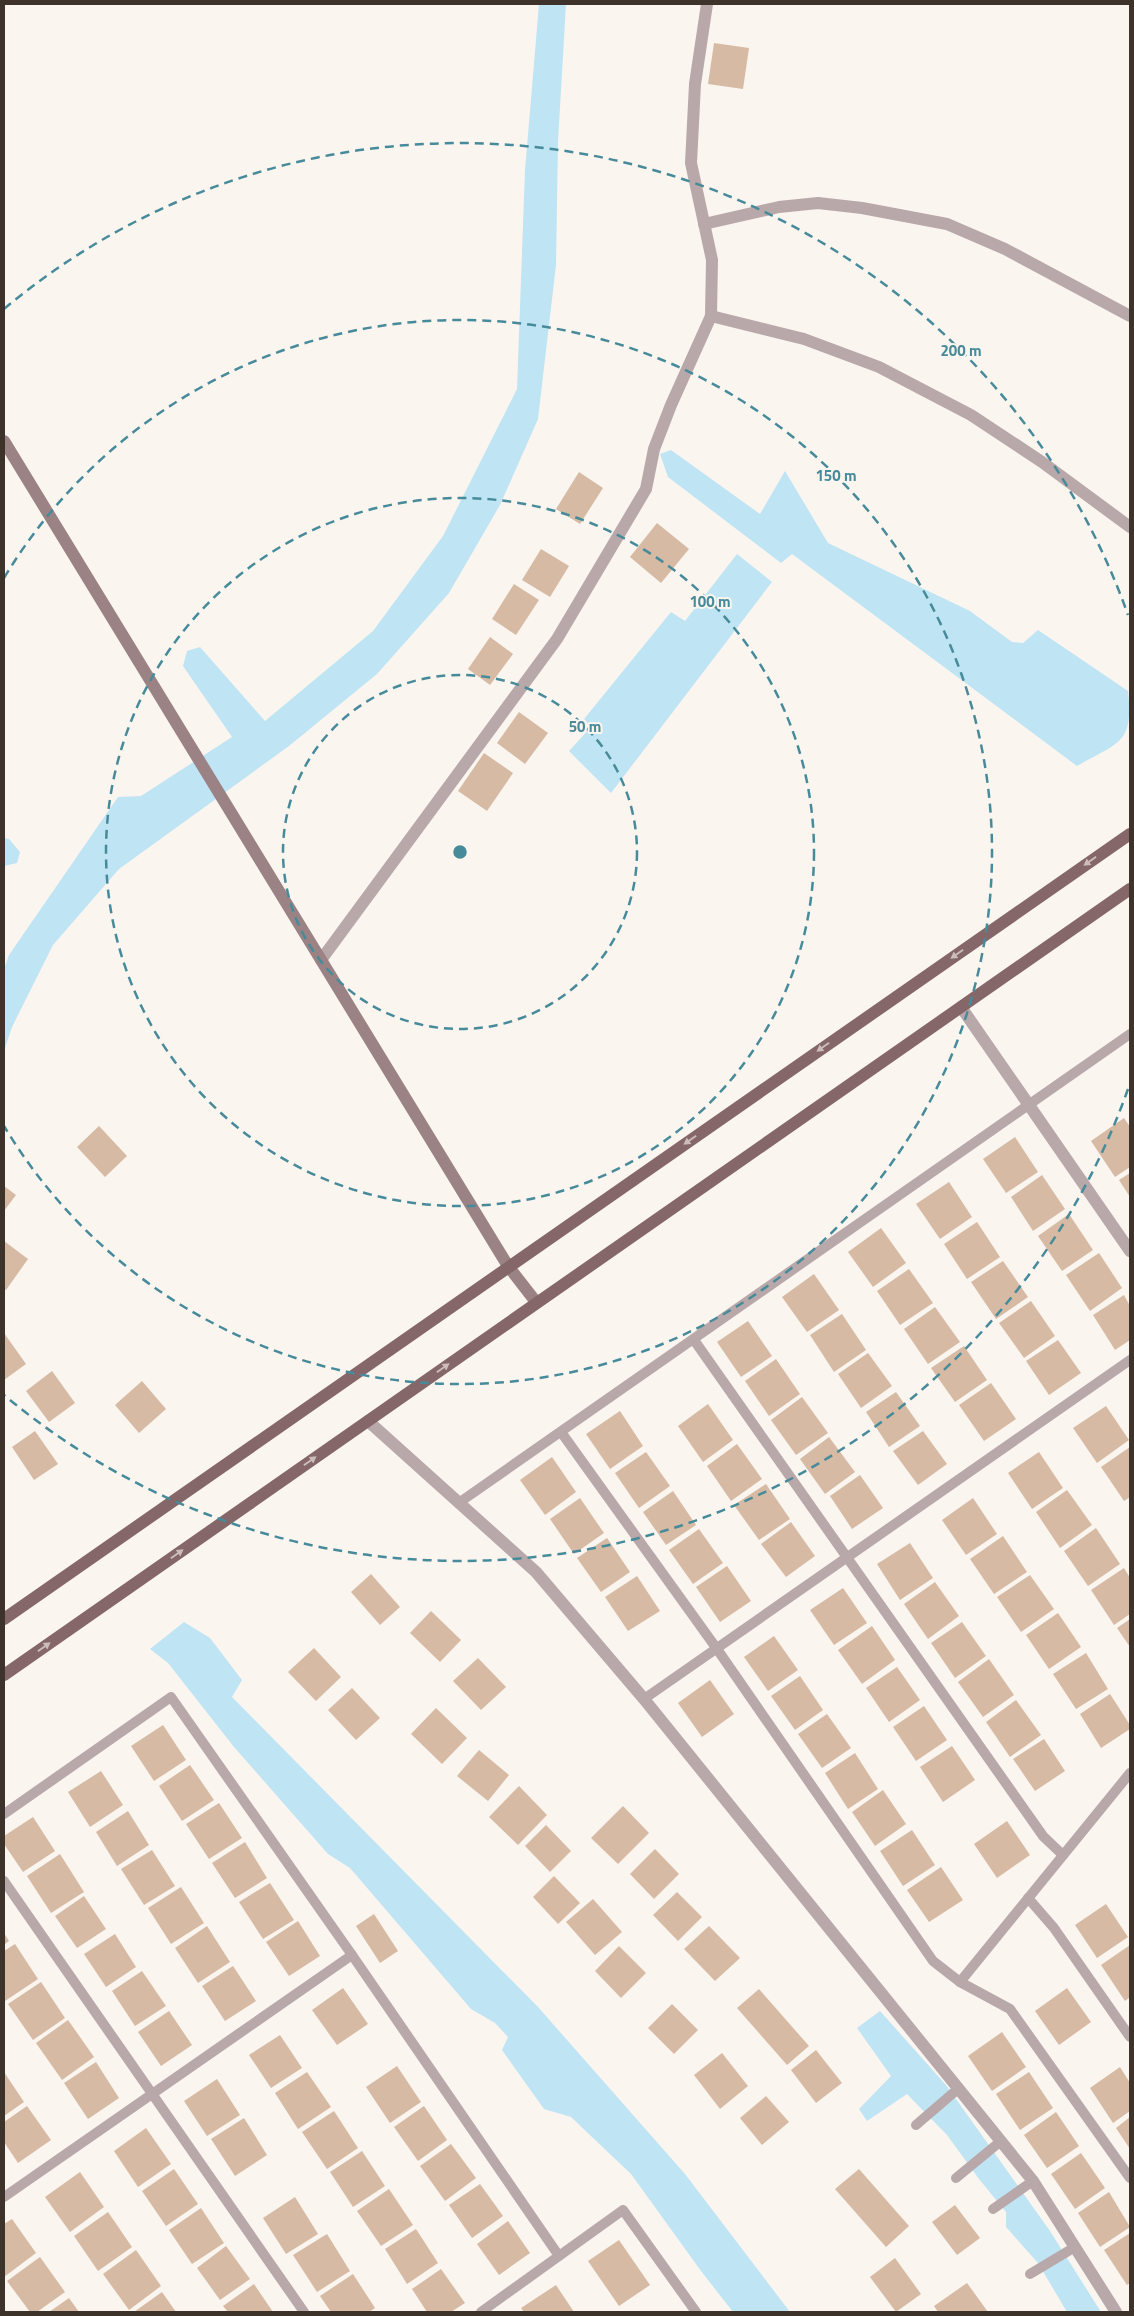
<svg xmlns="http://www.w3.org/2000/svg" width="1134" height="2316" font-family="'Titillium Web',sans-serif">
<rect width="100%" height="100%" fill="#fbf5f0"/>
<g fill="#bfe4f4">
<polygon points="539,4 566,4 558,142 556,265 538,419 500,505 449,593 377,674 289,746 119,869 53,945 12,1027 4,1051 4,969 9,955 118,797 141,796 232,737 183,666 187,651 200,647 265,721 373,631 443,536 517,389 525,170"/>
<path d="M671,450l89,64 25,-43 43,72 142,68 42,31 11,1 15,-13 90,61c6,54 -10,51 -51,75l-285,-212 -11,9 -113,-86 -8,-23z"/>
<polygon points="737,554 772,582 611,793 569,751 591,727 584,719 671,612 685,621"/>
<polygon points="4,838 9,839 20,852 17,863 4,866"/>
<polygon points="184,1622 210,1638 242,1680 232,1697 538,2007 685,2174 790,2312 733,2312 701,2271 631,2174 571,2117 544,2109 502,2050 508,2037 495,2023 471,2009 350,1868 328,1854 234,1747 168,1663 150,1649"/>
<polygon points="880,2011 946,2085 1050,2231 1101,2312 1067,2312 1038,2263 1006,2227 1006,2212 979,2179 947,2135 907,2094 867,2121 859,2109 891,2076 857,2028"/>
</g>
<g fill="#d6baa3">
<polygon points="714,43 749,48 743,89 708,84"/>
<polygon points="579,472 603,488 580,524 556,509"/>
<polygon points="657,523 689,549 661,583 630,557"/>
<polygon points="541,549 569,566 550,597 522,580"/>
<polygon points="514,584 539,600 516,635 492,619"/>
<polygon points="490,637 513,654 490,685 468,669"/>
<polygon points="519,712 548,733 525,764 497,743"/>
<polygon points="484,753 513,773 487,811 458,791"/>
<polygon points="1124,1118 1130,1127 1130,1167 1115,1177 1091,1141"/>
<polygon points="99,1126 127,1156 105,1177 77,1147"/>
<polygon points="1015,1137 1038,1172 1006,1193 983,1159"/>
<polygon points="1130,1173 1130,1197 1119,1180"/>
<polygon points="1042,1175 1065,1209 1033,1231 1011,1197"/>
<polygon points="949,1182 972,1217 940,1239 916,1204"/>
<polygon points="4,1186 16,1195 4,1211"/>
<polygon points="1069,1214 1093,1250 1062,1271 1038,1236"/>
<polygon points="977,1222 1000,1257 967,1279 944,1244"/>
<polygon points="881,1228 906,1263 873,1287 848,1252"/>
<polygon points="4,1241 28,1259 6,1290 4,1289"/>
<polygon points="1099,1253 1122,1288 1090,1311 1066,1275"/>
<polygon points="1003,1261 1028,1297 996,1319 971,1282"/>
<polygon points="909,1269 933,1303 900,1325 877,1291"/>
<polygon points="814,1274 839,1310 807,1332 782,1297"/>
<polygon points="1124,1295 1130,1306 1130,1340 1115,1350 1093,1315"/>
<polygon points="1031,1301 1055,1336 1024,1358 999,1323"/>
<polygon points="935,1307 960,1342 928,1364 904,1329"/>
<polygon points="842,1314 866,1350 834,1372 810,1335"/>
<polygon points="748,1321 772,1356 741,1377 717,1342"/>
<polygon points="4,1333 26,1364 4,1380"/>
<polygon points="1058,1340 1081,1373 1049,1395 1026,1361"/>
<polygon points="964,1346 987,1380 955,1402 931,1368"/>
<polygon points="868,1353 892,1386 861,1408 838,1374"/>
<polygon points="776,1359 800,1394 769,1416 745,1381"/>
<polygon points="52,1371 75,1403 49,1422 26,1391"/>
<polygon points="142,1381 166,1409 139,1433 115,1405"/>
<polygon points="991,1383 1016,1419 984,1441 959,1405"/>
<polygon points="896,1392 920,1426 889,1447 866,1412"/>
<polygon points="802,1397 828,1433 796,1455 771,1420"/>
<polygon points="708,1404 733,1440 703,1462 678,1426"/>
<polygon points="1106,1406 1129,1440 1097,1463 1073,1428"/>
<polygon points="620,1411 643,1446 610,1469 586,1434"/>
<polygon points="35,1431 58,1464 34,1480 12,1447"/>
<polygon points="923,1431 947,1464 918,1485 893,1451"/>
<polygon points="829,1437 855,1472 825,1494 800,1459"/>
<polygon points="737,1444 762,1479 731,1501 707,1466"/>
<polygon points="1130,1447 1130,1497 1124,1501 1101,1467"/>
<polygon points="646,1452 670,1486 639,1508 615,1473"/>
<polygon points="1039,1452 1063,1488 1032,1509 1008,1473"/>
<polygon points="552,1457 576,1492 545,1515 520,1480"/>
<polygon points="860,1475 883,1508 852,1529 830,1496"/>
<polygon points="766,1484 790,1519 759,1540 734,1505"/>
<polygon points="1067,1490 1092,1525 1060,1548 1036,1512"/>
<polygon points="673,1491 696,1525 666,1545 643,1512"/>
<polygon points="580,1498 604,1533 574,1554 550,1519"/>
<polygon points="973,1498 997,1534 966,1555 942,1520"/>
<polygon points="791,1522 815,1556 786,1577 761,1544"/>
<polygon points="1096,1528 1120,1564 1088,1586 1064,1551"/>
<polygon points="699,1529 723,1563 693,1584 669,1550"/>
<polygon points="1003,1536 1027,1572 994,1594 970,1559"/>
<polygon points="607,1538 630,1572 601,1592 577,1558"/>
<polygon points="910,1543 933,1578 900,1600 877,1564"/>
<polygon points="727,1566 751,1601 720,1622 696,1587"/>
<polygon points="1124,1568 1130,1578 1130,1614 1114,1625 1091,1590"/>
<polygon points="371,1574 400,1607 380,1625 351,1592"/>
<polygon points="1030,1575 1054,1609 1021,1632 997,1597"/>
<polygon points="637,1576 660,1611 628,1631 605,1597"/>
<polygon points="935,1582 959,1616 928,1639 904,1604"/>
<polygon points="843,1588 867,1623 834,1645 810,1610"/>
<polygon points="431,1611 461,1640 440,1662 410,1633"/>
<polygon points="1058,1613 1081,1647 1049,1669 1026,1635"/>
<polygon points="1130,1619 1130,1647 1117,1628"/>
<polygon points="962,1622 986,1656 955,1678 931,1643"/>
<polygon points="872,1626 895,1660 862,1684 838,1650"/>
<polygon points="774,1636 798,1670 768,1691 744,1657"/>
<polygon points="314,1648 341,1677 316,1701 288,1672"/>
<polygon points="1086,1653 1108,1689 1076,1709 1053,1674"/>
<polygon points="478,1658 506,1687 481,1710 453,1681"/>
<polygon points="989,1659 1014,1695 983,1717 958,1682"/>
<polygon points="897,1667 920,1700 889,1722 866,1688"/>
<polygon points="800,1676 823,1710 795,1730 771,1696"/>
<polygon points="710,1680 734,1714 702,1737 678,1703"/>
<polygon points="352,1688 380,1718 356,1740 328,1710"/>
<polygon points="1110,1694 1130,1725 1130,1729 1101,1748 1080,1714"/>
<polygon points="1016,1700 1041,1735 1010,1757 986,1722"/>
<polygon points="924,1706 947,1740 916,1761 893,1727"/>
<polygon points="436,1708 467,1738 442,1764 411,1734"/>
<polygon points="827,1714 851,1748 822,1768 798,1734"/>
<polygon points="163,1725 186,1760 154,1781 131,1746"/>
<polygon points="1044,1739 1065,1771 1035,1791 1013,1759"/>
<polygon points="952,1746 975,1780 943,1802 920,1767"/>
<polygon points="479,1750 509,1775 488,1801 457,1776"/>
<polygon points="855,1753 878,1789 848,1809 825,1773"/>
<polygon points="190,1765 214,1800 182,1821 159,1786"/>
<polygon points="101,1771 123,1805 90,1827 68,1792"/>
<polygon points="519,1786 547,1815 518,1845 489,1817"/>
<polygon points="883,1790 906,1824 875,1846 852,1812"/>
<polygon points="219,1803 242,1838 209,1859 186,1824"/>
<polygon points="623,1806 649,1833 618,1864 591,1838"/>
<polygon points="128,1811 149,1845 117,1866 96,1832"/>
<polygon points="33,1817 55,1851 23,1872 4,1844 4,1836"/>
<polygon points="1007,1821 1030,1855 997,1878 974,1844"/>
<polygon points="546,1825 571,1851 550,1872 525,1846"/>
<polygon points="912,1830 935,1865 903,1886 880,1851"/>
<polygon points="245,1842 267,1878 235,1898 212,1863"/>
<polygon points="655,1849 679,1874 654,1899 630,1874"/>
<polygon points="152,1850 175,1886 144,1905 121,1869"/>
<polygon points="60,1854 84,1892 51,1913 27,1876"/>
<polygon points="941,1867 963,1900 929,1922 907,1890"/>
<polygon points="554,1876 580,1903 558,1924 533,1897"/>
<polygon points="270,1883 294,1920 263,1939 239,1902"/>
<polygon points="181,1887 204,1923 171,1944 148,1908"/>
<polygon points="677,1892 702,1917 678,1941 653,1915"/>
<polygon points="84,1896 106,1929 77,1948 55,1916"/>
<polygon points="593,1899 622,1932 595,1955 566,1922"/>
<polygon points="1106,1904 1128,1937 1097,1958 1075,1925"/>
<polygon points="374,1914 398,1951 380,1963 356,1926"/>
<polygon points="298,1921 320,1956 289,1976 266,1942"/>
<polygon points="207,1926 230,1962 198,1983 175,1948"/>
<polygon points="709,1926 740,1958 715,1981 684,1949"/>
<polygon points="4,1933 9,1941 4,1945"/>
<polygon points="115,1934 136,1967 106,1987 84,1954"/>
<polygon points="15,1944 38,1979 5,2001 4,1951"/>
<polygon points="1130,1945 1130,1997 1125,2001 1101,1965"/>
<polygon points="619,1946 646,1973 621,1998 595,1971"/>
<polygon points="233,1966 256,2001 225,2021 202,1986"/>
<polygon points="142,1971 166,2006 135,2026 112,1991"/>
<polygon points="41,1982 65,2018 33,2040 8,2004"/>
<polygon points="343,1988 368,2024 337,2045 312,2010"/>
<polygon points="1067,1988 1091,2022 1059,2045 1035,2011"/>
<polygon points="759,1989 809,2046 787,2065 737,2008"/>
<polygon points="672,2004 698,2030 674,2054 648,2028"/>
<polygon points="169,2011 192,2045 161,2066 138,2032"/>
<polygon points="68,2020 94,2057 62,2080 36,2043"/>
<polygon points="1002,2032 1026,2067 992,2091 968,2056"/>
<polygon points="280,2035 302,2068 271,2088 249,2055"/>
<polygon points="816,2050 842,2083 816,2103 791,2070"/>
<polygon points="722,2053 748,2086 720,2109 694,2075"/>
<polygon points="96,2062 119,2098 88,2119 64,2083"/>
<polygon points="397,2066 421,2102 390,2123 366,2087"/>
<polygon points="1120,2067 1130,2083 1130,2111 1113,2123 1090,2088"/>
<polygon points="4,2072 24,2102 4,2116"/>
<polygon points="307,2072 331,2107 298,2129 275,2093"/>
<polygon points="1029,2072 1053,2108 1020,2130 996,2094"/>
<polygon points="217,2079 240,2115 207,2136 184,2101"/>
<polygon points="766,2096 789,2122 762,2145 740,2118"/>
<polygon points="27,2106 51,2140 18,2163 4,2142 4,2122"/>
<polygon points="424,2106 447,2140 418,2161 394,2127"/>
<polygon points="334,2111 358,2148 327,2169 302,2132"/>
<polygon points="1056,2112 1079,2146 1047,2168 1024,2135"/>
<polygon points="1130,2117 1130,2149 1116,2128"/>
<polygon points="244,2118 267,2155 235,2176 211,2139"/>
<polygon points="146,2128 171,2164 138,2187 114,2151"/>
<polygon points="451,2144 476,2178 445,2201 420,2166"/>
<polygon points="362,2151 385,2186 353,2207 330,2172"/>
<polygon points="1081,2153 1105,2188 1075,2209 1051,2174"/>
<polygon points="174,2169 198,2204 166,2226 142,2191"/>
<polygon points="859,2169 909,2226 886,2247 835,2189"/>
<polygon points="80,2172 104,2207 70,2232 45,2197"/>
<polygon points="480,2184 503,2216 472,2238 449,2205"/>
<polygon points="389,2189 413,2225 381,2246 357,2211"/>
<polygon points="1109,2192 1130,2227 1100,2247 1078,2213"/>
<polygon points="295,2197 318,2234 286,2254 263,2218"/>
<polygon points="955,2205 980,2238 957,2255 932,2222"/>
<polygon points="201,2208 224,2243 192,2264 169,2230"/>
<polygon points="108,2212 132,2247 98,2271 74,2236"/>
<polygon points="12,2219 36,2253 4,2277 4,2224"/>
<polygon points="508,2221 530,2253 499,2275 477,2244"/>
<polygon points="416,2229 438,2263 407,2284 385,2249"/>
<polygon points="1130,2233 1130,2283 1127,2285 1104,2250"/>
<polygon points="327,2234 350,2271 317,2292 293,2255"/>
<polygon points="619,2240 650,2285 619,2306 588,2261"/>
<polygon points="226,2246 250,2279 220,2300 197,2268"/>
<polygon points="136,2250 161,2286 129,2310 103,2274"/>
<polygon points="40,2257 65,2292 37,2312 30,2312 7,2281"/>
<polygon points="895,2258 921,2294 896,2312 870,2277"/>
<polygon points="441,2269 465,2303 451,2312 427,2312 412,2289"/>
<polygon points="353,2274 375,2308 369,2312 331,2312 320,2296"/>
<polygon points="967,2283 988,2312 938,2312 934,2306"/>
<polygon points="254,2284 273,2312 228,2312 223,2306"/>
<polygon points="556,2285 574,2312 524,2312 521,2308"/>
<polygon points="162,2292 176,2312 134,2312"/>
<polygon points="69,2298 79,2312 49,2312"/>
</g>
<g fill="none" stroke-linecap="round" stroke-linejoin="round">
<g stroke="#b9a8a9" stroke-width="10">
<polyline points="694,1340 1043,1836 1063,1855"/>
<polyline points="561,1432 717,1649 933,1961 960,1982 1010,2009 1130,2178"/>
<polyline points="460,1502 1130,1034"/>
<polyline points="644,1699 1130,1360"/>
<polyline points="4,1814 171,1697 352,1955 559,2256"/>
<polyline points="4,1881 304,2312"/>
<polyline points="1028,1898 1054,1928 1130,2037"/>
<polyline points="960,1982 1130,1773"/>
<polyline points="916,2125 959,2088"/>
<polyline points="956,2178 1001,2141"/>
<polyline points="4,2197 352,1955"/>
<polyline points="993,2209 1033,2181"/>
<polyline points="1030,2274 1075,2247"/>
<polyline points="481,2312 623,2210 696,2312"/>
</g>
<g stroke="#b9a8a9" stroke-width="12">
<polyline points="704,224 779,207 818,203 862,208 947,224 1005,249 1130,316"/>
<polyline points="711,316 804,339 879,367 971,415 1042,462 1130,527"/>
<polyline points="321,960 557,639 646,489 654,449 671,405 711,316 712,260 691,163 695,84 707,4"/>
<polyline points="961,1007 1130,1251"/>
<polyline points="368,1421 536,1572 644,1699 1033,2181 1116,2312"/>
</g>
<polyline stroke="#9b8284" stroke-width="12" points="4,441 508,1266 536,1302"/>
<g stroke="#856769" stroke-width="12">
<polyline points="4,1619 1130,834"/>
<polyline points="4,1675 1130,889"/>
</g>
</g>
<defs><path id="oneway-solid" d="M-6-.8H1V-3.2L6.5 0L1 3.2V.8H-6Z" transform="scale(1.25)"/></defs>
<g fill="#ccbcba">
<use href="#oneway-solid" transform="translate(1090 861) rotate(145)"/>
<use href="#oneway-solid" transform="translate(957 954) rotate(145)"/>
<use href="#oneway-solid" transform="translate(823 1047) rotate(145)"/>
<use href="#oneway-solid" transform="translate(690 1140) rotate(145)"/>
<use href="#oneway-solid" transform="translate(443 1368) rotate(-35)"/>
<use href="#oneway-solid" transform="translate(310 1461) rotate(-35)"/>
<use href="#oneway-solid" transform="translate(177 1554) rotate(-35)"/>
<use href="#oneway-solid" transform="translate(44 1647) rotate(-35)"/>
</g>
<g fill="none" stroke="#478b9a" stroke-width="2.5" stroke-dasharray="9 6">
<circle cx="460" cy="852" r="177"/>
<circle cx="460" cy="852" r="354"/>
<path d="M4 578A532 532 0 1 1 4 1126"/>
<path d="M1128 1089A709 709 0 0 1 4 1395M4 309A709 709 0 0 1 1128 615"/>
</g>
<circle cx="460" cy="852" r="8" fill="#478b9a" stroke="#fbf5f0" stroke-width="2.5"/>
<g font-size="15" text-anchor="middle" font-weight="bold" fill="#478b9a" stroke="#fbf5f0" stroke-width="4" stroke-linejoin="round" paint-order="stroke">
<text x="961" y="356">200 m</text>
<text x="836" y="481">150 m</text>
<text x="710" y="607">100 m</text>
<text x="585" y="732">50 m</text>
</g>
<rect width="1134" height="2316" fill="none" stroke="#3e332a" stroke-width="10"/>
</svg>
